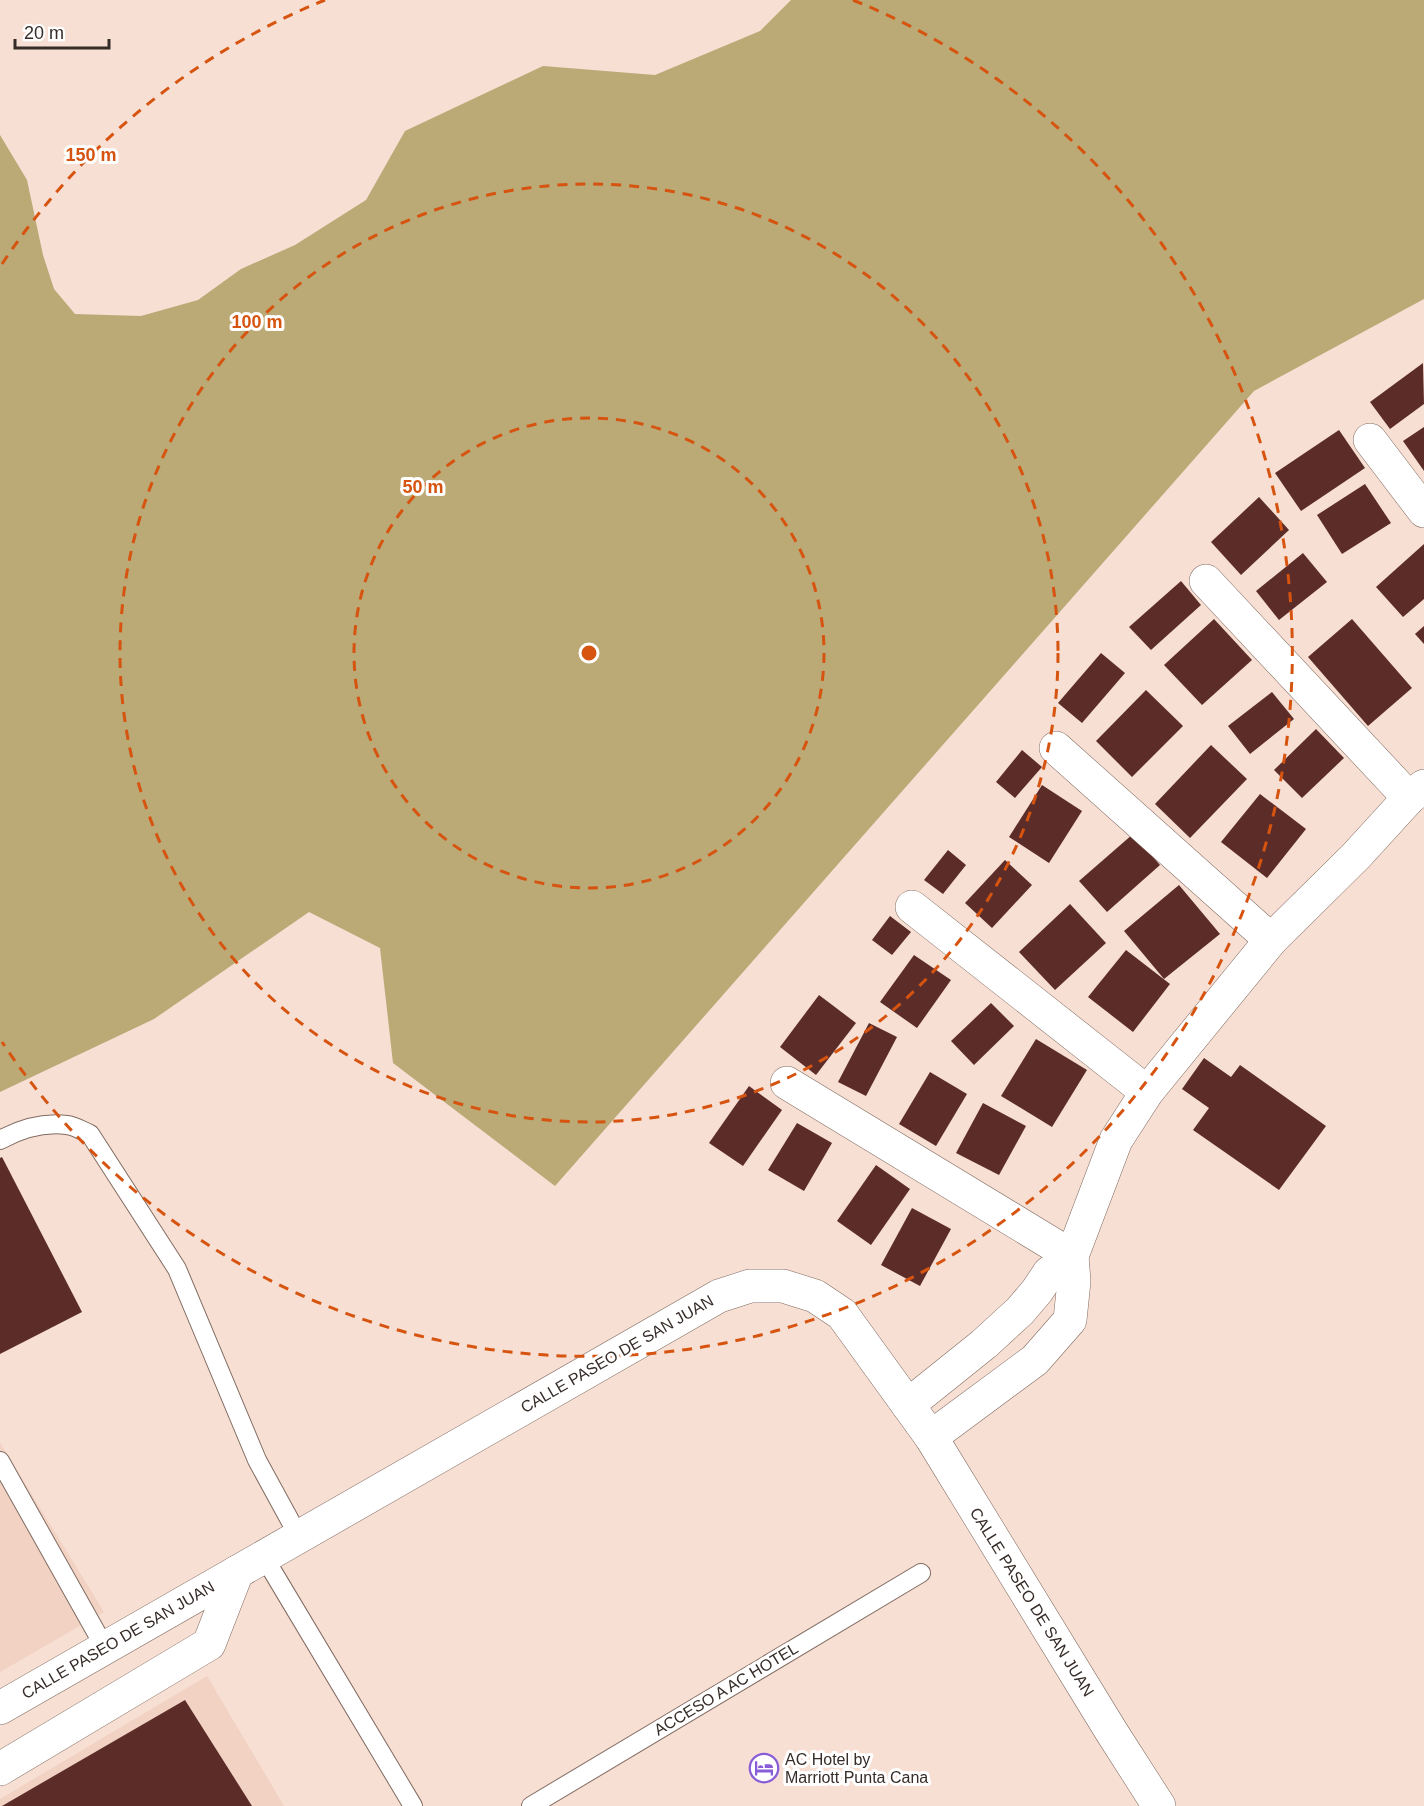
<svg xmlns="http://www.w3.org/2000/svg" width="1424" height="1806" font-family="Helvetica,sans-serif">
<rect width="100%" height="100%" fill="#f7dfd3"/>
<g fill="#f1d2c3">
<polygon points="0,1443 104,1612 0,1672"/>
<polygon points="207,1676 284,1806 0,1806 0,1799"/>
</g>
<polygon fill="#bba976" points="791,0 1424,0 1424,299 1254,391 555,1186 393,1063 380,948 309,912 154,1019 0,1092 0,135 27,180 43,255 54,289 75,314 141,316 198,300 241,269 295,245 366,200 405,131 543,66 655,75 760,31"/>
<g fill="#5c2c29">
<polygon points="1423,363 1424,404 1390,429 1370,402"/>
<polygon points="1424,427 1424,471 1403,441"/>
<polygon points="1339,430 1365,468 1301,511 1275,473"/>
<polygon points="1365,484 1391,523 1342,554 1317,515"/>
<polygon points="1259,497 1289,530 1241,575 1211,542"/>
<polygon points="1424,544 1424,599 1403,617 1376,587"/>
<polygon points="1303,553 1327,582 1279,620 1256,591"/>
<polygon points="1181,581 1201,605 1151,650 1129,627"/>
<polygon points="1214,619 1252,660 1202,705 1164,665"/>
<polygon points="1352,619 1412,688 1368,726 1308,657"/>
<polygon points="1424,626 1424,644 1415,634"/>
<polygon points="1101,653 1125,673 1082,723 1058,703"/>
<polygon points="1146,690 1183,726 1132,777 1096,741"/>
<polygon points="1272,692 1294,719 1250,754 1228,726"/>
<polygon points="1316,729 1344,758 1302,798 1274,770"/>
<polygon points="1211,745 1247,779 1190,838 1155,804"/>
<polygon points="1022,750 1042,767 1015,798 996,782"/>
<polygon points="1042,785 1082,811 1049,863 1009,837"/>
<polygon points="1260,794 1306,829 1267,878 1221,842"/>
<polygon points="1133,834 1160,865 1107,912 1079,881"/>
<polygon points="948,850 966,865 943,894 924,880"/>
<polygon points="1005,860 1032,885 992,928 965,903"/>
<polygon points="1179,885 1220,934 1164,979 1124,931"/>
<polygon points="1070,904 1106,943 1055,990 1019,952"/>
<polygon points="890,916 911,932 892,955 872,940"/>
<polygon points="1126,950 1170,984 1133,1032 1088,997"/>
<polygon points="914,955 951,980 917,1028 880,1002"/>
<polygon points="819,995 856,1023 816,1075 780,1047"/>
<polygon points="991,1003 1014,1026 974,1065 951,1041"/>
<polygon points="869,1023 897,1037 866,1096 838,1082"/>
<polygon points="1036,1039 1087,1070 1052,1127 1001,1096"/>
<polygon points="1204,1058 1231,1077 1240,1065 1326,1126 1279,1190 1193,1130 1209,1108 1182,1089"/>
<polygon points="930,1072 967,1094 936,1146 899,1124"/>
<polygon points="749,1086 782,1110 743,1166 709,1143"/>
<polygon points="983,1103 1026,1126 999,1175 956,1153"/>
<polygon points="797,1123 832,1143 804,1191 768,1170"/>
<polygon points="2,1157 82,1312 0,1354 0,1158"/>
<polygon points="876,1165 910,1189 871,1245 837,1221"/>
<polygon points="912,1208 951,1229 920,1286 881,1265"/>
<polygon points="185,1700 252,1806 2,1806"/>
</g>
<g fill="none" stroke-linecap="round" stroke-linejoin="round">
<g stroke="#816b61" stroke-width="20">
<g id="service">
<path d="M0,1140c20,-11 44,-18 67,-15 8,1 16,6 23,9l87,135 80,191 42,77"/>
<polyline points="0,1461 105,1648"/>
<polyline points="264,1557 413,1806"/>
<polyline points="531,1806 921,1573"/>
</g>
</g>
<g stroke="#816b61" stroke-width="34">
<g id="minor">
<polyline points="1370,440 1424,511"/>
<polyline points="1206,581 1409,798"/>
<polyline points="1056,748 1271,940"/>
<polyline points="912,907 1147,1092"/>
<polyline points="787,1083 1072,1256"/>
<polyline points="908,1405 984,1344 1020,1311 1037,1291 1049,1273 1072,1256"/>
<polyline points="931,1437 1035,1360 1070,1320 1074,1281 1072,1256 1116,1140 1147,1092 1271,940 1356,856 1409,798 1424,786"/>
<polyline points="0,1708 719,1296 750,1286 783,1286 815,1296 842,1314 931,1437 1111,1731 1159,1806"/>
<polyline points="0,1769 209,1644 237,1572"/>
</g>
</g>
<use href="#service" stroke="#fff" stroke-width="18"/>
<use href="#minor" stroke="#fff" stroke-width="33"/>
</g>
<g fill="none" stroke="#d6540f" stroke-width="3" stroke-dasharray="10 8">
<circle cx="589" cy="653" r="235"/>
<circle cx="589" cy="653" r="469"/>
<path d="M2 264A704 704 0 0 1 325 0M853 0A704 704 0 1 1 2 1042"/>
</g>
<defs>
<g id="hotel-ring" transform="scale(1.5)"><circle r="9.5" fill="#fff" stroke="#885dd7" stroke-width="1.5"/><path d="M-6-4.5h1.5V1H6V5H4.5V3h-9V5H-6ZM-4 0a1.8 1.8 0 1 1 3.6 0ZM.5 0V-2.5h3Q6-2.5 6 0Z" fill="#885dd7"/></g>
</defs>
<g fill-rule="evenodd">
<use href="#hotel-ring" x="764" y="1768"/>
</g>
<g text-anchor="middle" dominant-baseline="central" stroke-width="6" stroke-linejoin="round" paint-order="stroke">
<g font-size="16" fill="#362c28" stroke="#fff">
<text transform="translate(617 1354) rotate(-30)">CALLE PASEO DE SAN JUAN</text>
<text transform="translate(1032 1602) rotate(58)">CALLE PASEO DE SAN JUAN</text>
<text transform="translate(118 1640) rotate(-30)">CALLE PASEO DE SAN JUAN</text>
<text transform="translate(726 1689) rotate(-31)">ACCESO A AC HOTEL</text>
</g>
<g font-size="16" fill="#362c28" stroke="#fff" text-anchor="start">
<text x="785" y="1759">AC Hotel by<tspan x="785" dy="18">Marriott Punta Cana</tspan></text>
</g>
</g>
<circle cx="589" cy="653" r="9" fill="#d6540f" stroke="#fff" stroke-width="3"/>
<g font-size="18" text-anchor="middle" font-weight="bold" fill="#d6540f" stroke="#fff" stroke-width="6" stroke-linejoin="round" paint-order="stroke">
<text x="91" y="161">150 m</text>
<text x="257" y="328">100 m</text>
<text x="423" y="493">50 m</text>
</g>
<path d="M15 39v9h94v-9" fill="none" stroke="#362c28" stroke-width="3"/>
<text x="24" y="39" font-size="18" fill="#362c28" stroke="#ffffff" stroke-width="4.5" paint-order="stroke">20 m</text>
</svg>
